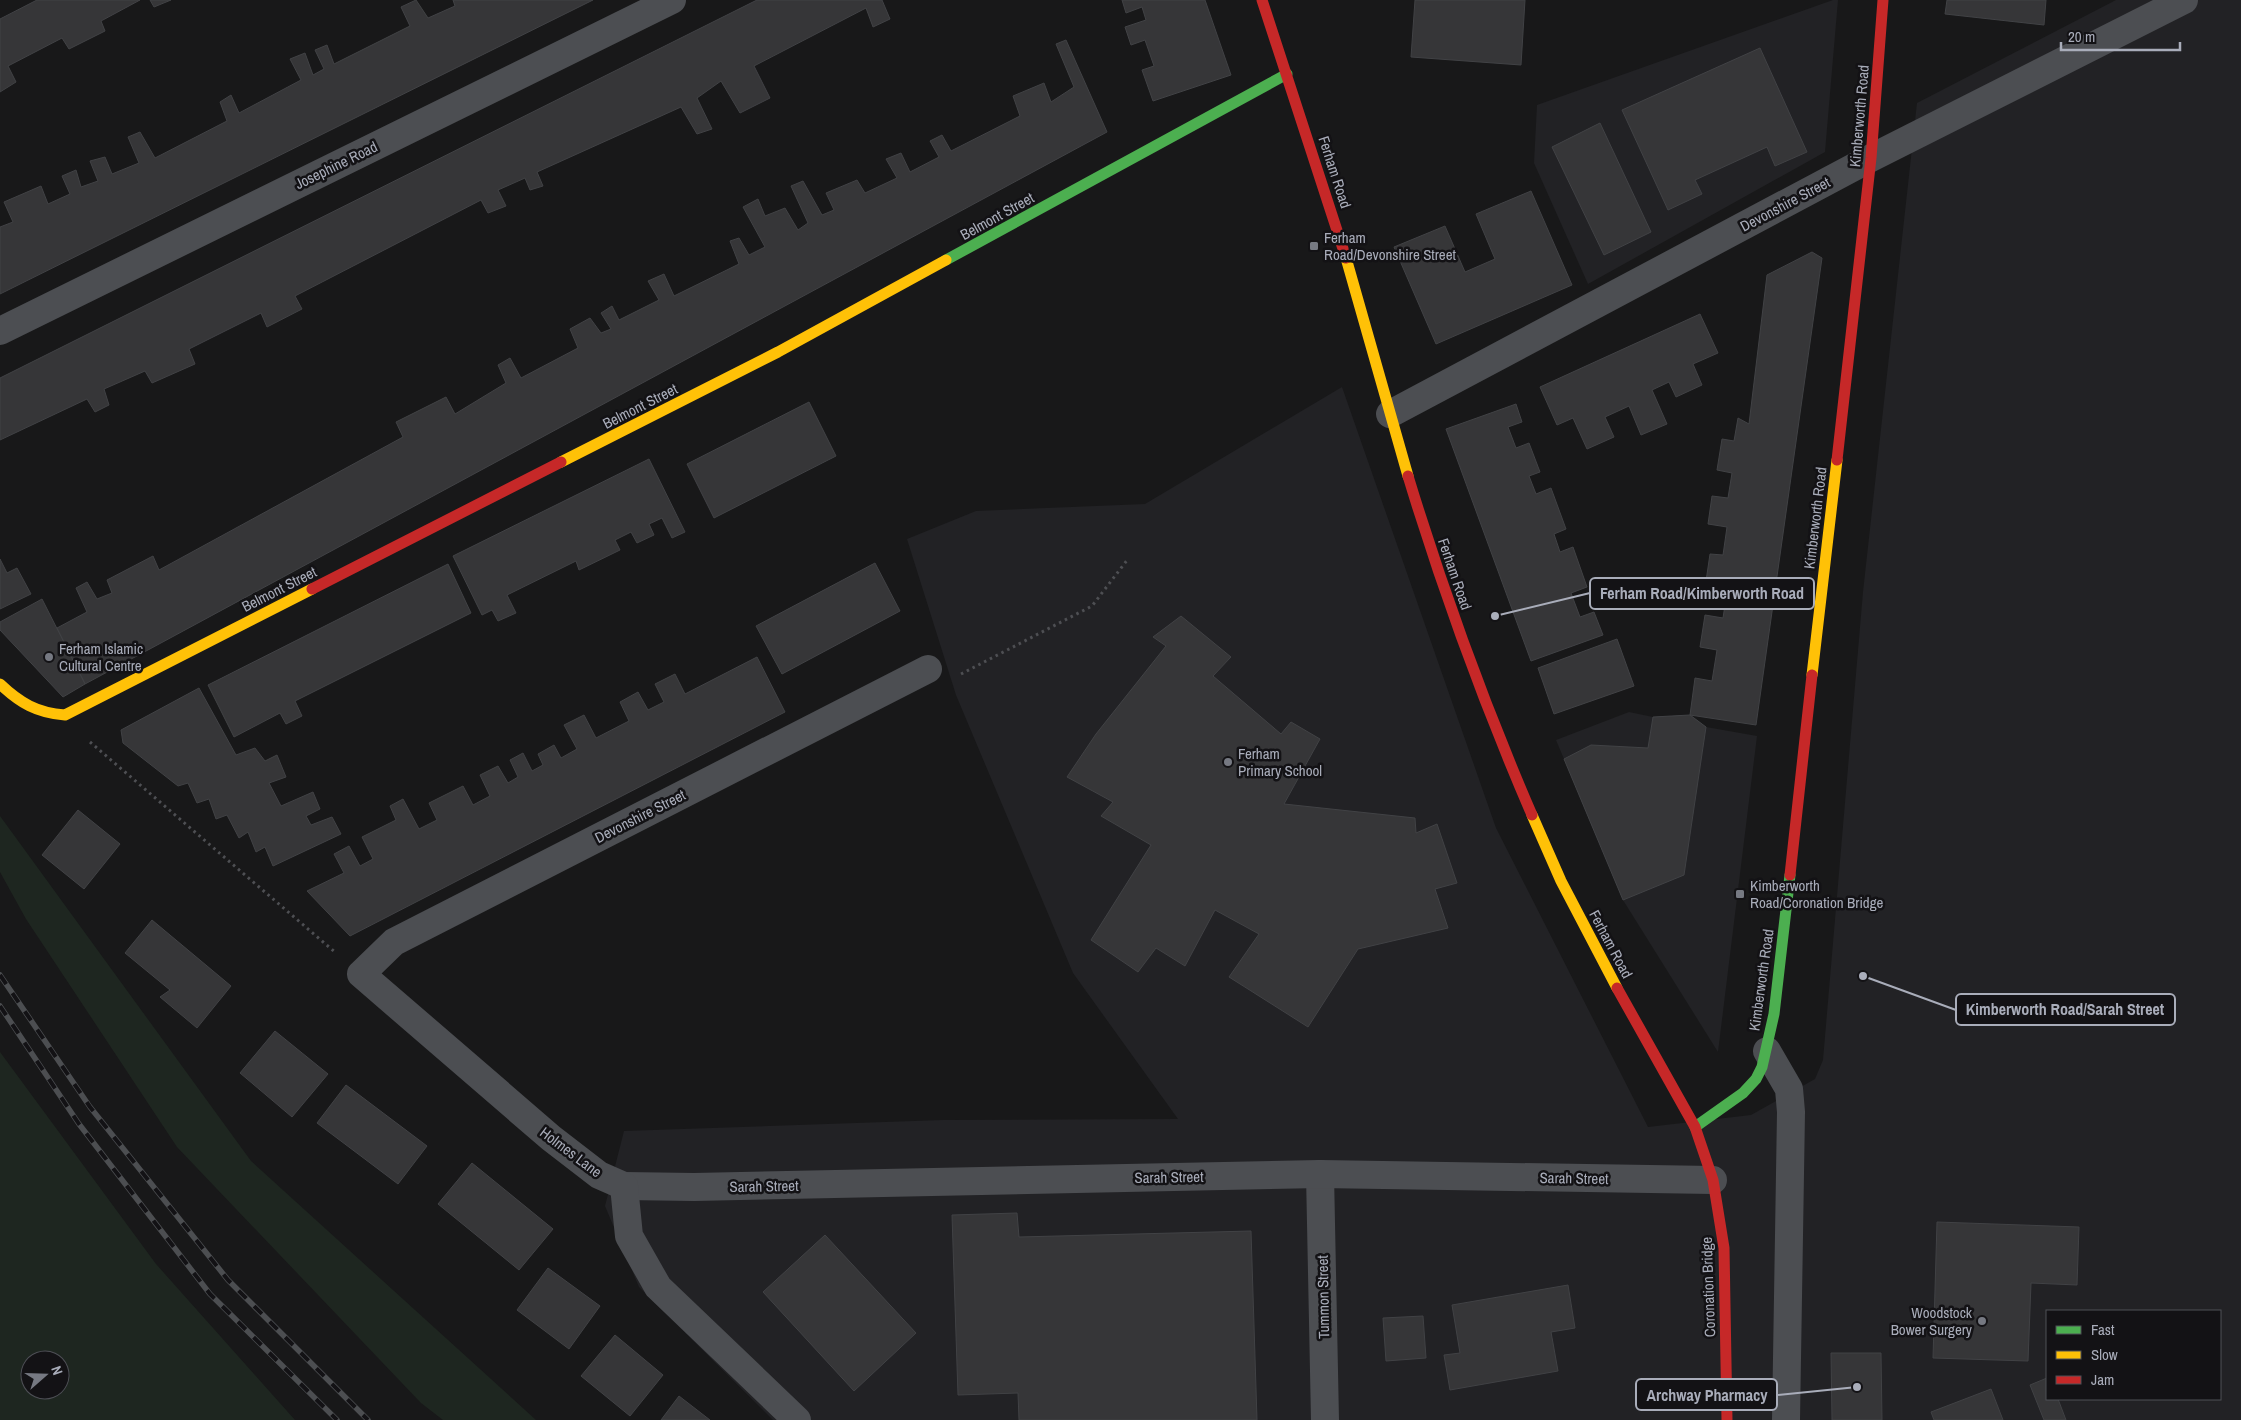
<svg xmlns="http://www.w3.org/2000/svg" width="2241" height="1420" font-family="'Archivo Narrow',sans-serif">
<rect width="100%" height="100%" fill="#181819"/>
<g fill="#222225" fill-rule="evenodd">
<polygon points="1833,0 1838,0 1825,152 1588,284 1534,163 1537,105"/>
<path d="M2116,0h125v1420h-1468l-134,-133 -34,-81 19,-75 319,-11 235,-1 -105,-146 -117,-278 -49,-156 69,-28 169,-7 197,-117 154,441 152,299 103,-12 64,-36 8,-19 40,-468 54,-489zM2047,1311h173v88h-173z"/>
<polygon points="1629,712 1653,717 1690,715 1706,727 1757,736 1718,1052 1623,900 1556,740"/>
</g>
<g fill="#1e2620" fill-rule="evenodd">
<polygon points="0,816 251,1161 536,1420 443,1420 421,1403 177,1147 26,919 0,872"/>
<path d="M0,1052l156,212 139,156h-295zM30,1360h30v30h-30z"/>
</g>
<g fill="#363638" stroke="#414245">
<polygon points="37,0 140,0 101,21 105,31 69,49 62,38 8,66 16,82 0,92 0,19"/>
<polygon points="150,0 171,0 154,7"/>
<polygon points="416,0 428,18 455,6 453,0 593,0 0,294 0,227 13,222 4,202 41,186 48,204 70,194 62,176 76,170 81,187 98,181 90,161 105,157 112,174 139,163 128,137 140,132 155,158 227,121 220,102 231,95 239,113 301,80 290,59 305,53 313,75 324,69 315,50 327,45 334,64 410,26 401,7"/>
<polygon points="757,0 882,0 890,19 873,27 866,8 754,66 770,98 740,113 721,81 697,98 712,129 697,134 681,107 537,172 543,186 530,190 525,178 498,190 506,206 488,213 481,200 295,296 302,309 267,327 261,313 189,349 195,364 152,383 145,371 104,389 109,405 95,412 87,399 0,440 0,378"/>
<polygon points="1122,0 1205,0 1231,75 1153,101 1142,70 1154,66 1145,40 1131,45 1125,27 1146,20 1142,7 1126,13"/>
<polygon points="1415,0 1525,0 1521,65 1411,57"/>
<polygon points="1947,0 2046,0 2044,25 1945,14"/>
<polygon points="1066,40 1107,132 85,684 57,628 87,612 76,588 87,582 97,599 112,593 107,580 153,556 159,570 403,437 396,422 446,397 455,414 506,383 498,365 510,358 521,378 578,348 570,329 590,318 601,333 611,329 601,313 612,306 619,320 659,300 648,281 664,274 674,296 739,264 730,241 739,238 749,255 765,247 743,207 758,199 765,216 785,208 798,230 808,223 791,186 803,181 822,215 834,210 826,193 857,180 865,193 897,178 886,159 901,153 910,172 939,157 930,141 942,135 951,151 1020,116 1013,96 1044,83 1051,102 1074,87 1056,44"/>
<polygon points="1760,48 1807,152 1775,166 1767,147 1695,180 1702,194 1668,210 1622,110"/>
<polygon points="1600,123 1651,232 1604,255 1552,147"/>
<polygon points="1531,191 1572,285 1436,344 1394,247 1445,226 1465,272 1495,259 1476,214"/>
<polygon points="1812,252 1822,258 1756,725 1690,715 1695,678 1712,681 1717,650 1700,647 1705,615 1723,618 1727,592 1705,588 1710,554 1723,555 1727,527 1708,524 1712,496 1728,498 1732,473 1717,470 1722,439 1734,441 1738,418 1749,424 1767,275"/>
<polygon points="1700,314 1718,353 1693,364 1702,385 1676,397 1669,382 1652,390 1667,424 1641,435 1629,406 1605,417 1614,437 1587,449 1573,418 1557,425 1540,387"/>
<polygon points="809,402 836,456 714,518 687,464"/>
<polygon points="1516,404 1522,422 1508,427 1516,448 1529,443 1540,472 1529,476 1536,494 1551,488 1566,529 1554,534 1560,552 1573,547 1587,587 1571,593 1580,617 1594,612 1603,635 1531,661 1446,429"/>
<polygon points="649,459 685,532 672,538 662,518 649,524 654,535 637,543 631,532 615,540 620,550 579,570 576,561 507,595 516,613 498,621 492,610 482,615 453,556"/>
<polygon points="0,559 7,573 17,568 31,594 0,609"/>
<polygon points="875,563 900,611 782,674 756,626"/>
<polygon points="448,564 471,613 295,701 302,716 286,724 280,713 234,737 208,685"/>
<polygon points="42,599 85,684 63,697 0,630 0,622"/>
<polygon points="1181,616 1231,657 1213,676 1281,734 1291,722 1320,739 1284,804 1415,818 1416,833 1437,824 1457,883 1435,889 1448,928 1358,949 1308,1027 1229,977 1259,934 1215,910 1185,966 1156,948 1138,972 1091,940 1151,845 1101,816 1113,802 1067,777 1096,734 1166,646 1153,637"/>
<polygon points="1617,639 1634,686 1554,714 1538,668"/>
<polygon points="757,657 785,712 350,936 307,891 344,873 334,854 349,846 360,866 373,859 362,837 396,820 390,806 403,799 419,829 437,820 429,803 463,786 473,805 490,796 480,775 498,766 508,783 518,777 510,760 523,753 532,771 543,765 538,754 554,745 561,758 577,749 564,725 584,715 596,738 629,721 620,702 638,692 648,710 664,702 655,684 675,674 685,694"/>
<polygon points="199,688 236,755 255,748 265,761 277,755 286,777 269,783 281,806 313,792 320,809 306,816 311,825 332,817 341,834 273,866 265,847 256,852 248,832 239,838 227,815 216,819 209,799 197,803 188,783 178,786 123,743 121,730"/>
<polygon points="1690,715 1706,727 1684,875 1623,900 1564,759 1591,745 1648,748 1653,717"/>
<polygon points="78,810 120,844 84,889 42,855"/>
<polygon points="152,920 231,986 197,1028 160,997 170,990 125,953"/>
<polygon points="275,1031 328,1074 292,1117 240,1073"/>
<polygon points="346,1085 427,1146 398,1184 317,1123"/>
<polygon points="472,1163 553,1229 519,1270 438,1204"/>
<polygon points="1017,1213 1019,1237 1251,1231 1257,1420 1019,1420 1018,1393 958,1395 952,1215"/>
<polygon points="1937,1222 2079,1227 2077,1285 2031,1283 2028,1361 1933,1358"/>
<polygon points="825,1235 916,1333 854,1391 763,1292"/>
<polygon points="548,1268 600,1306 569,1349 517,1310"/>
<polygon points="1568,1285 1575,1328 1551,1332 1558,1371 1450,1390 1444,1355 1460,1353 1452,1305"/>
<polygon points="1423,1316 1426,1358 1386,1361 1383,1318"/>
<polygon points="615,1335 663,1375 630,1416 581,1376"/>
<polygon points="1831,1353 1881,1353 1882,1420 1832,1420"/>
<polygon points="2047,1378 2047,1399 2058,1399 2066,1420 2044,1420 2030,1385"/>
<polygon points="1991,1389 2003,1420 1934,1420 1931,1412"/>
<polygon points="679,1396 710,1420 661,1420"/>
</g>
<g fill="none" stroke-linecap="round" stroke-linejoin="round">
<g stroke="#4e4f53" stroke-width="3" stroke-dasharray="2.5 4" stroke-linecap="butt">
<polyline points="961,674 1092,606 1128,559"/>
<polyline points="90,742 336,953"/>
</g>
<g stroke="#4c4e52" stroke-width="28">
<polyline points="0,331 672,0"/>
<polyline points="1390,414 1871,158 2184,0"/>
<polyline points="1767,1051 1789,1089 1791,1112 1786,1420"/>
<polyline points="1320,1174 1325,1420"/>
<polyline points="624,1186 694,1187 1320,1174 1713,1180"/>
<polyline points="797,1420 658,1287 629,1236 624,1186 599,1175 551,1138 361,974 394,942 928,669"/>
</g>
<g stroke="#4caf50" stroke-width="11">
<polyline points="946,260 1287,74"/>
<polyline points="1695,1127 1743,1093 1756,1079 1762,1067 1774,1014 1790,875"/>
</g>
<g stroke="#ffc107" stroke-width="11">
<polyline points="1346,258 1408,476"/>
<polyline points="561,462 778,352 946,260"/>
<polyline points="1812,675 1837,460"/>
<path d="M0,684c20,19 37,29 65,31l247,-126"/>
<polyline points="1532,815 1561,881 1617,988"/>
</g>
<g stroke="#c62828" stroke-width="11">
<polyline points="1262,0 1346,258"/>
<polyline points="1837,460 1871,158 1883,0"/>
<path d="M1408,476c35,115 76,228 124,339"/>
<polyline points="312,589 561,462"/>
<polyline points="1790,875 1812,675"/>
<polyline points="1617,988 1695,1127 1713,1180 1724,1248 1727,1420"/>
</g>
<g stroke="#4c4e51" stroke-width="5.5">
<g id="rail">
<polyline points="0,975 90,1107 228,1280 368,1420"/>
<polyline points="0,1006 79,1124 210,1294 337,1420"/>
</g>
</g>
<use href="#rail" stroke="#131215" stroke-width="4" stroke-dasharray="11" stroke-linecap="butt"/>
</g>
<g fill="#767982" stroke="#131215" stroke-width="2">
<rect x="1309" y="241" width="10" height="10" rx="2.5"/>
<circle cx="49" cy="657" r="5"/>
<circle cx="1228" cy="762" r="5"/>
<rect x="1735" y="889" width="10" height="10" rx="2.5"/>
<circle cx="1982" cy="1321" r="5"/>
</g>
<g text-anchor="middle" dominant-baseline="central" stroke-width="5" stroke-linejoin="round" paint-order="stroke">
<g font-size="15" fill="#a9adba" stroke="#131215">
<text transform="translate(1859 116) rotate(-85)">Kimberworth Road</text>
<text transform="translate(336 165) rotate(-26)">Josephine Road</text>
<text transform="translate(1335 172) rotate(72)">Ferham Road</text>
<text transform="translate(1785 204) rotate(-28)">Devonshire Street</text>
<text transform="translate(997 216) rotate(-29)">Belmont Street</text>
<text transform="translate(640 406) rotate(-27)">Belmont Street</text>
<text transform="translate(1815 518) rotate(-83)">Kimberworth Road</text>
<text transform="translate(1455 574) rotate(71)">Ferham Road</text>
<text transform="translate(279 589) rotate(-27)">Belmont Street</text>
<text transform="translate(640 816) rotate(-27)">Devonshire Street</text>
<text transform="translate(1611 944) rotate(62)">Ferham Road</text>
<text transform="translate(1761 980) rotate(-82)">Kimberworth Road</text>
<text transform="translate(571 1152) rotate(37)">Holmes Lane</text>
<text transform="translate(1169 1177) rotate(-1)">Sarah Street</text>
<text transform="translate(1574 1178) rotate(1)">Sarah Street</text>
<text transform="translate(764 1186) rotate(-1)">Sarah Street</text>
<text transform="translate(1708 1287) rotate(-92)">Coronation Bridge</text>
<text transform="translate(1323 1297) rotate(-91)">Tummon Street</text>
</g>
<g font-size="15" fill="#a9adba" stroke="#131215" text-anchor="start">
<text x="1324" y="237">Ferham<tspan x="1324" dy="17">Road/Devonshire Street</tspan></text>
<text x="59" y="648">Ferham Islamic<tspan x="59" dy="17">Cultural Centre</tspan></text>
<text x="1238" y="753">Ferham<tspan x="1238" dy="17">Primary School</tspan></text>
<text x="1750" y="885">Kimberworth<tspan x="1750" dy="17">Road/Coronation Bridge</tspan></text>
<text x="1972" y="1312" text-anchor="end">Woodstock<tspan x="1972" dy="17">Bower Surgery</tspan></text>
</g>
</g>
<path fill="none" stroke="#a9adba" stroke-width="2" d="M1495 616L1590 593M1863 976L1956 1010M1857 1387L1777 1395"/>
<g fill="#a9adba" stroke="#131215" stroke-width="2">
<circle cx="1495" cy="616" r="5"/>
<circle cx="1863" cy="976" r="5"/>
<circle cx="1857" cy="1387" r="5"/>
</g>
<g fill="#131215" stroke="#a9adba" stroke-width="2">
<rect x="1590" y="578" width="224" height="31" rx="5"/>
<rect x="1956" y="994" width="219" height="31" rx="5"/>
<rect x="1636" y="1379" width="141" height="31" rx="5"/>
</g>
<g font-size="16" text-anchor="middle" font-weight="bold" fill="#a9adba">
<text x="1702" y="599">Ferham Road/Kimberworth Road</text>
<text x="2065" y="1015">Kimberworth Road/Sarah Street</text>
<text x="1707" y="1401">Archway Pharmacy</text>
</g>
<rect x="2046" y="1310" width="175" height="90" fill="#131215" stroke="#4f5057"/>
<rect x="2056" y="1326" width="25" height="8" fill="#4caf50" stroke="#4f5057"/>
<text x="2091" y="1335" font-size="15" fill="#a9adba">Fast</text>
<rect x="2056" y="1351" width="25" height="8" fill="#ffc107" stroke="#4f5057"/>
<text x="2091" y="1360" font-size="15" fill="#a9adba">Slow</text>
<rect x="2056" y="1376" width="25" height="8" fill="#c62828" stroke="#4f5057"/>
<text x="2091" y="1385" font-size="15" fill="#a9adba">Jam</text>
<g transform="translate(45 1375) rotate(70)"><circle r="24" fill="#131215" stroke="#4f5057"/>
<path d="M0-4L9 19L0 12L-9 19Z" fill="#767982"/>
<text y="-8" font-size="14" font-weight="bold" text-anchor="middle" fill="#a9adba">N</text>
</g>
<path d="M2061 42v8h119v-8" fill="none" stroke="#a9adba" stroke-width="2.5"/>
<text x="2068" y="42" font-size="15" fill="#a9adba" stroke="#131215" stroke-width="4" paint-order="stroke">20 m</text>
</svg>
